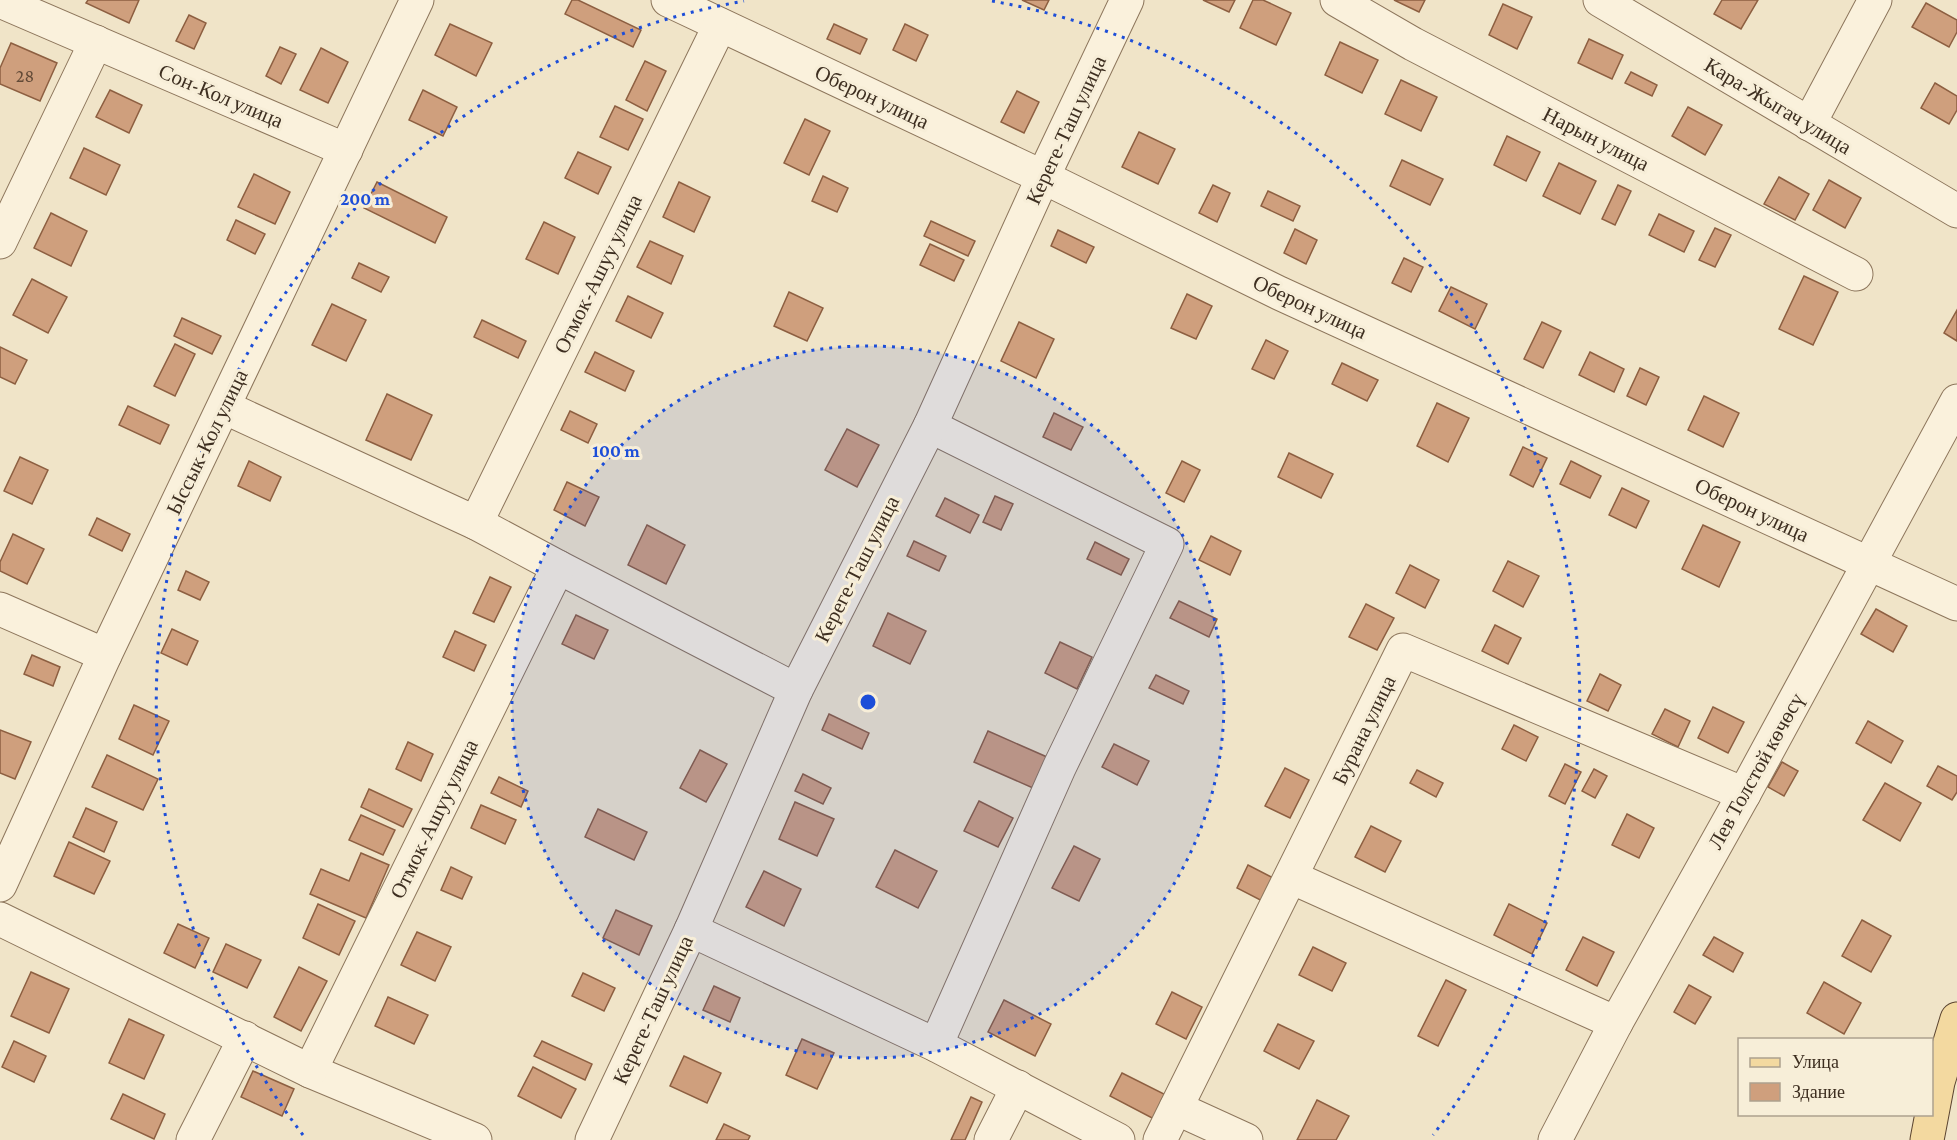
<svg xmlns="http://www.w3.org/2000/svg" width="1957" height="1140" font-family="'Crimson Pro',serif">
<rect width="100%" height="100%" fill="#f0e4c8"/>
<g fill="#cf9f7d" stroke="#8d5f41" stroke-width="1.5">
<polygon points="88,0 139,0 129,23 86,3"/>
<polygon points="572,0 578,0 641,30 633,47 565,14"/>
<polygon points="1022,0 1049,0 1044,10"/>
<polygon points="1203,0 1235,0 1229,12"/>
<polygon points="1253,0 1263,0 1291,13 1276,45 1240,28"/>
<polygon points="1394,0 1425,0 1419,12"/>
<polygon points="1722,0 1758,0 1741,29 1714,14"/>
<polygon points="1926,3 1957,20 1957,32 1949,47 1912,27"/>
<polygon points="1503,4 1532,17 1517,49 1489,35"/>
<polygon points="189,15 206,23 194,49 176,41"/>
<polygon points="450,24 492,43 476,76 435,55"/>
<polygon points="834,24 867,39 860,54 827,39"/>
<polygon points="905,24 928,35 916,61 893,50"/>
<polygon points="1589,39 1623,55 1612,79 1578,63"/>
<polygon points="1340,42 1378,60 1362,93 1325,75"/>
<polygon points="11,43 57,63 40,101 0,84 0,68"/>
<polygon points="280,47 296,54 281,84 266,76"/>
<polygon points="321,48 348,62 328,103 300,90"/>
<polygon points="645,61 666,71 647,111 626,100"/>
<polygon points="1631,72 1657,85 1652,96 1625,83"/>
<polygon points="1401,80 1437,97 1421,131 1385,114"/>
<polygon points="1935,83 1957,96 1957,110 1949,124 1921,108"/>
<polygon points="110,90 142,105 129,133 96,117"/>
<polygon points="423,90 457,107 443,136 409,120"/>
<polygon points="1017,91 1039,102 1024,133 1001,122"/>
<polygon points="615,106 643,119 628,150 600,137"/>
<polygon points="1688,107 1722,125 1705,155 1672,136"/>
<polygon points="805,119 830,131 809,175 784,163"/>
<polygon points="1139,132 1175,149 1158,184 1122,167"/>
<polygon points="1507,136 1540,152 1526,181 1494,165"/>
<polygon points="84,148 120,165 106,195 70,178"/>
<polygon points="578,152 611,167 598,194 565,178"/>
<polygon points="1402,160 1443,179 1430,205 1390,186"/>
<polygon points="1559,163 1596,181 1580,214 1543,196"/>
<polygon points="254,174 290,192 275,224 238,207"/>
<polygon points="823,176 848,188 837,212 812,201"/>
<polygon points="1779,177 1809,194 1795,220 1764,204"/>
<polygon points="1829,180 1861,198 1845,228 1813,210"/>
<polygon points="377,182 447,217 435,243 364,208"/>
<polygon points="679,182 710,197 694,232 663,217"/>
<polygon points="1213,185 1230,193 1217,222 1199,213"/>
<polygon points="1618,185 1631,191 1615,225 1602,219"/>
<polygon points="1268,191 1300,206 1293,221 1261,206"/>
<polygon points="51,213 87,231 71,266 34,248"/>
<polygon points="1659,214 1694,231 1684,252 1649,235"/>
<polygon points="236,220 265,234 255,254 227,240"/>
<polygon points="931,221 975,241 968,256 924,236"/>
<polygon points="544,222 575,237 558,274 526,259"/>
<polygon points="1715,228 1731,235 1715,267 1699,260"/>
<polygon points="1295,229 1317,240 1306,264 1284,253"/>
<polygon points="1058,230 1094,247 1086,263 1051,246"/>
<polygon points="650,241 683,256 671,284 637,267"/>
<polygon points="930,244 964,260 954,281 920,265"/>
<polygon points="1404,258 1423,267 1411,292 1392,283"/>
<polygon points="359,263 389,277 381,292 352,278"/>
<polygon points="1804,276 1838,292 1813,345 1779,329"/>
<polygon points="32,279 67,297 48,333 13,315"/>
<polygon points="1451,287 1487,304 1475,329 1439,311"/>
<polygon points="789,292 823,308 807,341 774,326"/>
<polygon points="1187,294 1212,306 1196,339 1171,328"/>
<polygon points="628,296 663,313 651,338 616,321"/>
<polygon points="332,304 366,320 346,361 312,345"/>
<polygon points="1957,310 1957,341 1944,333"/>
<polygon points="182,318 221,336 212,354 174,336"/>
<polygon points="482,320 526,341 518,358 474,337"/>
<polygon points="1019,322 1054,339 1036,378 1001,361"/>
<polygon points="1542,322 1561,331 1543,368 1524,359"/>
<polygon points="1266,340 1288,351 1274,379 1252,369"/>
<polygon points="175,344 195,354 175,396 154,386"/>
<polygon points="0,347 27,360 15,384 0,377"/>
<polygon points="595,352 634,371 625,391 585,372"/>
<polygon points="1590,352 1624,369 1614,392 1579,375"/>
<polygon points="1342,363 1378,380 1367,401 1332,384"/>
<polygon points="1640,368 1659,377 1646,405 1627,396"/>
<polygon points="387,394 432,415 411,460 366,440"/>
<polygon points="1704,396 1739,413 1723,447 1688,430"/>
<polygon points="1437,403 1469,418 1448,462 1417,446"/>
<polygon points="128,406 169,425 160,444 119,425"/>
<polygon points="570,411 597,424 588,443 561,430"/>
<polygon points="1054,413 1083,427 1071,450 1043,437"/>
<polygon points="847,429 879,445 857,487 825,470"/>
<polygon points="1523,447 1547,458 1533,487 1510,475"/>
<polygon points="1289,453 1333,474 1321,498 1278,477"/>
<polygon points="20,457 48,470 32,504 4,491"/>
<polygon points="249,461 281,477 270,501 238,486"/>
<polygon points="1182,461 1200,470 1184,502 1166,493"/>
<polygon points="1571,461 1601,476 1590,498 1560,484"/>
<polygon points="567,482 599,497 585,526 554,510"/>
<polygon points="1622,488 1649,501 1636,528 1609,515"/>
<polygon points="995,496 1013,504 1001,530 983,522"/>
<polygon points="945,498 979,515 970,533 936,516"/>
<polygon points="97,518 130,534 122,551 89,535"/>
<polygon points="647,525 685,545 666,584 628,565"/>
<polygon points="1703,525 1740,542 1719,587 1682,569"/>
<polygon points="13,534 44,549 27,584 0,571 0,562"/>
<polygon points="1211,536 1241,551 1230,575 1199,560"/>
<polygon points="914,541 946,556 939,571 907,556"/>
<polygon points="1095,542 1129,559 1121,575 1087,559"/>
<polygon points="1508,561 1539,576 1523,607 1493,591"/>
<polygon points="1410,565 1439,580 1425,608 1396,593"/>
<polygon points="186,571 209,582 200,600 178,590"/>
<polygon points="490,577 511,587 494,622 473,613"/>
<polygon points="1179,601 1217,619 1209,637 1170,618"/>
<polygon points="1366,604 1394,618 1377,650 1349,637"/>
<polygon points="1876,609 1907,626 1893,652 1861,634"/>
<polygon points="888,613 926,631 910,664 873,646"/>
<polygon points="576,615 608,630 594,659 562,644"/>
<polygon points="1495,625 1521,638 1508,664 1482,651"/>
<polygon points="172,629 198,641 187,665 161,653"/>
<polygon points="455,631 486,645 474,671 443,657"/>
<polygon points="1060,642 1092,657 1077,689 1045,673"/>
<polygon points="32,655 60,667 53,686 24,674"/>
<polygon points="1600,674 1621,685 1608,711 1587,701"/>
<polygon points="1156,675 1189,691 1183,704 1149,688"/>
<polygon points="134,705 169,721 153,755 119,739"/>
<polygon points="1713,707 1744,722 1728,753 1698,738"/>
<polygon points="1665,709 1690,721 1678,747 1652,734"/>
<polygon points="829,714 869,733 862,749 822,730"/>
<polygon points="1868,721 1903,741 1891,763 1856,743"/>
<polygon points="1514,725 1538,737 1526,761 1502,749"/>
<polygon points="0,730 31,742 15,779 0,773"/>
<polygon points="988,731 1047,757 1033,788 974,762"/>
<polygon points="408,742 433,754 421,781 396,769"/>
<polygon points="1114,744 1149,761 1137,785 1102,767"/>
<polygon points="700,750 727,764 706,802 680,788"/>
<polygon points="107,755 158,779 143,810 92,787"/>
<polygon points="1782,762 1798,771 1784,796 1768,787"/>
<polygon points="1565,764 1581,772 1565,804 1549,796"/>
<polygon points="1938,766 1957,776 1957,792 1952,800 1927,786"/>
<polygon points="1285,768 1309,780 1290,818 1265,806"/>
<polygon points="1594,769 1607,776 1595,798 1582,791"/>
<polygon points="1417,770 1443,783 1436,797 1410,783"/>
<polygon points="803,774 831,788 823,804 795,791"/>
<polygon points="499,777 528,791 521,807 491,793"/>
<polygon points="1885,783 1921,803 1900,841 1863,820"/>
<polygon points="369,789 412,809 403,827 361,807"/>
<polygon points="979,801 1013,818 998,847 964,831"/>
<polygon points="795,802 834,819 817,856 779,839"/>
<polygon points="481,805 516,820 505,844 471,828"/>
<polygon points="86,808 117,822 104,852 73,837"/>
<polygon points="598,809 647,832 634,860 585,837"/>
<polygon points="1627,814 1654,828 1639,858 1612,845"/>
<polygon points="361,815 395,830 383,855 349,840"/>
<polygon points="1371,826 1401,841 1385,872 1355,857"/>
<polygon points="69,842 110,861 94,894 54,876"/>
<polygon points="1074,846 1100,859 1079,901 1052,888"/>
<polygon points="895,850 937,871 918,908 876,887"/>
<polygon points="361,853 389,865 366,918 310,894 321,869 349,881"/>
<polygon points="1248,865 1281,882 1270,905 1237,888"/>
<polygon points="451,867 472,877 462,899 441,890"/>
<polygon points="764,871 801,889 784,926 746,907"/>
<polygon points="318,904 355,921 339,955 303,938"/>
<polygon points="1509,904 1547,923 1532,954 1494,935"/>
<polygon points="616,910 652,926 639,955 603,938"/>
<polygon points="1862,920 1891,936 1871,972 1842,956"/>
<polygon points="178,924 209,938 195,968 164,953"/>
<polygon points="417,932 451,947 435,981 401,965"/>
<polygon points="1583,937 1614,952 1597,986 1566,970"/>
<polygon points="1714,937 1743,953 1733,972 1703,955"/>
<polygon points="226,944 261,960 247,988 213,972"/>
<polygon points="1313,947 1346,963 1332,991 1299,975"/>
<polygon points="299,967 327,981 301,1031 274,1017"/>
<polygon points="31,972 69,989 49,1033 11,1016"/>
<polygon points="583,973 615,988 604,1011 572,996"/>
<polygon points="1446,980 1466,990 1438,1046 1418,1036"/>
<polygon points="1824,982 1861,1003 1844,1034 1807,1013"/>
<polygon points="1689,985 1711,997 1695,1024 1674,1012"/>
<polygon points="714,986 740,998 730,1022 703,1010"/>
<polygon points="1172,992 1202,1007 1186,1039 1156,1024"/>
<polygon points="388,997 428,1015 414,1044 375,1026"/>
<polygon points="1004,1000 1051,1024 1035,1056 988,1032"/>
<polygon points="129,1019 164,1035 144,1079 109,1063"/>
<polygon points="1278,1024 1314,1041 1299,1069 1264,1051"/>
<polygon points="802,1039 834,1053 817,1089 786,1075"/>
<polygon points="14,1041 46,1056 34,1082 2,1067"/>
<polygon points="542,1041 592,1064 585,1080 534,1056"/>
<polygon points="684,1056 721,1073 707,1103 670,1086"/>
<polygon points="533,1067 576,1089 561,1118 518,1096"/>
<polygon points="253,1071 294,1089 282,1116 241,1097"/>
<polygon points="1122,1073 1166,1095 1154,1119 1110,1096"/>
<polygon points="123,1094 165,1114 154,1139 111,1119"/>
<polygon points="971,1097 982,1102 965,1140 951,1140"/>
<polygon points="1317,1100 1349,1116 1336,1140 1297,1140"/>
<polygon points="724,1124 750,1136 748,1140 716,1140"/>
</g>
<g fill="none" stroke-linecap="round" stroke-linejoin="round">
<g stroke="#8d765c" stroke-width="35">
<g id="minor">
<polyline points="668,0 1043,177 1279,293 1957,604"/>
<polyline points="1337,0 1413,44 1856,274"/>
<polyline points="1600,0 1957,211"/>
<polyline points="0,1 346,150"/>
<polyline points="1809,124 1875,0"/>
<polyline points="0,242 96,42"/>
<polyline points="224,407 476,523 558,567 796,690"/>
<polyline points="930,426 1167,544 1059,768 936,1045"/>
<polyline points="476,523 720,25"/>
<polyline points="0,609 105,655"/>
<polyline points="1291,877 1616,1023"/>
<polyline points="0,885 105,655 417,0"/>
<polyline points="0,919 310,1071 475,1140"/>
<polyline points="691,930 936,1045 1118,1140"/>
<polyline points="310,1071 558,567"/>
<polyline points="1176,1108 1246,1140"/>
<polyline points="193,1140 245,1038"/>
<polyline points="592,1140 691,930 796,690 930,426 1043,177 1127,0"/>
<polyline points="991,1140 1018,1087"/>
<polyline points="1160,1140 1403,650 1744,794"/>
<polyline points="1555,1140 1616,1023 1744,794 1957,401"/>
</g>
</g>
<g stroke="#5b4430" stroke-width="35">
<polyline id="major" points="1927,1140 1938,1082 1957,1019"/>
</g>
<use href="#minor" stroke="#faf1dc" stroke-width="33"/>
<use href="#major" stroke="#f3d9a0" stroke-width="33"/>
</g>
<circle cx="868" cy="702" r="356" fill="#1d4ed8" fill-opacity=".12"/>
<g fill="none" stroke="#1d4ed8" stroke-width="3" stroke-dasharray="3 6">
<circle cx="868" cy="702" r="356"/>
<path d="M303 1135A712 712 0 0 1 744 1M992 1A712 712 0 0 1 1433 1135"/>
</g>
<g text-anchor="middle" dominant-baseline="central" stroke-width="6" stroke-linejoin="round" paint-order="stroke">
<g font-size="18" fill="#624a37">
<text x="25" y="76">28</text>
</g>
<g font-size="21" fill="#3d2e20" stroke="#f7eed8">
<text transform="translate(221 96) rotate(23)">Сон-Кол улица</text>
<text transform="translate(872 97) rotate(25)">Оберон улица</text>
<text transform="translate(1778 106) rotate(31)">Кара-Жыгач улица</text>
<text transform="translate(1066 130) rotate(-65)">Кереге-Таш улица</text>
<text transform="translate(1596 139) rotate(27)">Нарын улица</text>
<text transform="translate(598 274) rotate(-64)">Отмок-Ашуу улица</text>
<text transform="translate(1310 307) rotate(25)">Оберон улица</text>
<text transform="translate(207 442) rotate(-64)">Ыссык-Кол улица</text>
<text transform="translate(1752 510) rotate(25)">Оберон улица</text>
<text transform="translate(857 569) rotate(-63)">Кереге-Таш улица</text>
<text transform="translate(1364 730) rotate(-64)">Бурана улица</text>
<text transform="translate(1756 771) rotate(-61)">Лев Толстой көчөсү</text>
<text transform="translate(434 819) rotate(-64)">Отмок-Ашуу улица</text>
<text transform="translate(653 1010) rotate(-65)">Кереге-Таш улица</text>
</g>
</g>
<circle cx="868" cy="702" r="9" fill="#1d4ed8" stroke="#f7eed8" stroke-width="3"/>
<g font-size="18" text-anchor="middle" font-weight="bold" fill="#1d4ed8" stroke="#f7eed8" stroke-width="6" stroke-linejoin="round" paint-order="stroke">
<text x="365" y="205">200 m</text>
<text x="616" y="457">100 m</text>
</g>
<rect x="1738" y="1038" width="195" height="78" fill="#f7eed8" stroke="#ada18e" stroke-width="1.5"/>
<rect x="1750" y="1058" width="30" height="9" fill="#f3d9a0" stroke="#ada18e" stroke-width="1.5"/>
<text x="1792" y="1068" font-size="18" fill="#3d2e20">Улица</text>
<rect x="1750" y="1083" width="30" height="18" fill="#cf9f7d" stroke="#ada18e" stroke-width="1.5"/>
<text x="1792" y="1098" font-size="18" fill="#3d2e20">Здание</text>
</svg>
